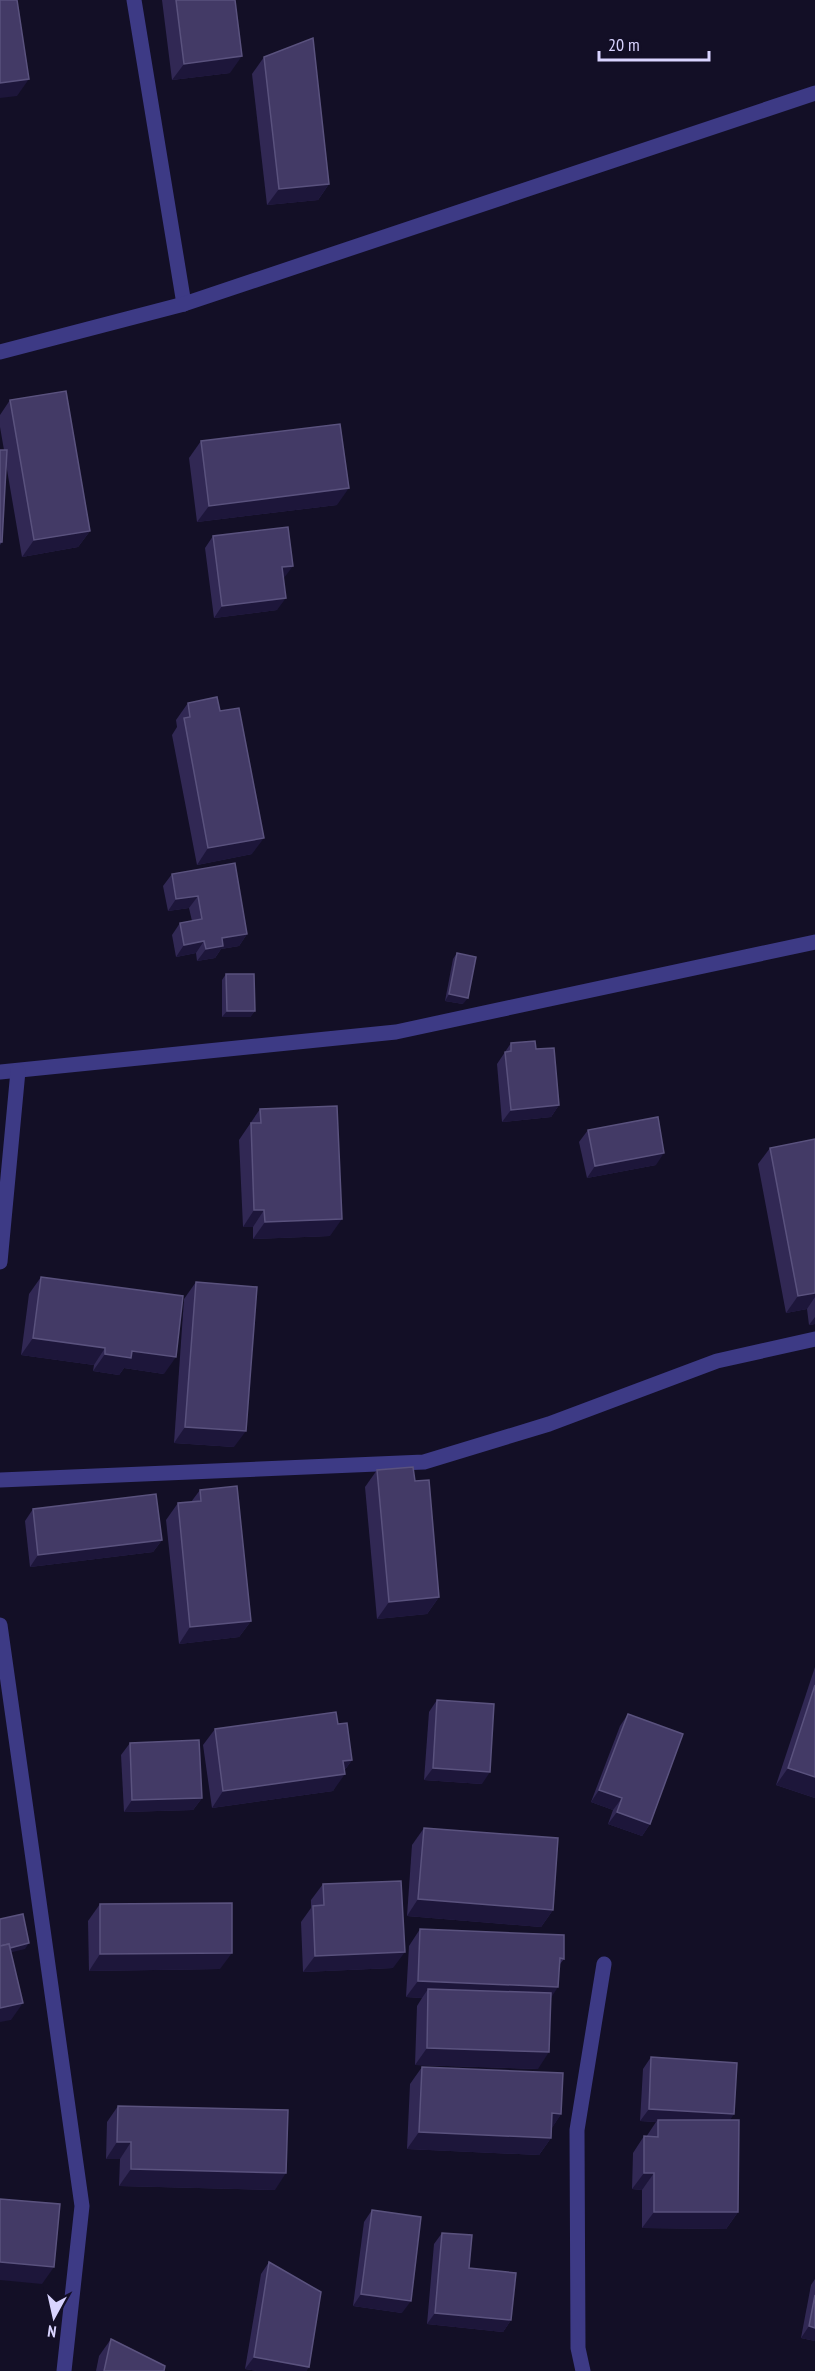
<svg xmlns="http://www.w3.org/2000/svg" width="815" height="2371" font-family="'PT Sans Narrow',sans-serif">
<rect width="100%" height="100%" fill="#130f26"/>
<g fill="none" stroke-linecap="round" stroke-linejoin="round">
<g stroke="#3d3a85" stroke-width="15">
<polyline points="134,0 184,304"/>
<polyline points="0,352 184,304 815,93"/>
<polyline points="0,1072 396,1032 815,942"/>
<polyline points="0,1262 18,1071"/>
<polyline points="0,1480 424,1462 549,1424 717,1361 815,1339"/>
<polyline points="0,1625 82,2206 64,2371"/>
<polyline points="583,2371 578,2348 577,2130 604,1964"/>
</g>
</g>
<g fill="#312854">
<polygon points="162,0 235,0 230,73 172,80"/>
<polygon points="264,57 329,184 318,200 267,205 252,74"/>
<polygon points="10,400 90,531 78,547 22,557 6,464 2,542 0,545 0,450 4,450 0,427 0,415"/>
<polygon points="201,441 337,505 197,522 189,458"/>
<polygon points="213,536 284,578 283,578 277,610 214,618 205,548"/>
<polygon points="188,703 220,711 252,854 197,865 172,735 177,727 176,720"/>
<polygon points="172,874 247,934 239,946 221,949 215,958 197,961 196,953 176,957 172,935 180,923 192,921 189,908 168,911 163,886"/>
<polygon points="457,953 463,1004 445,1001 453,959"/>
<polygon points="226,974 255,1011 250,1017 222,1017 222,980"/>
<polygon points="511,1043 536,1049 559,1105 551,1117 502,1122 497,1064"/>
<polygon points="260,1109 330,1236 253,1239 253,1227 243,1227 239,1140"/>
<polygon points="588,1130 656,1165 587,1178 579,1142"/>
<polygon points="815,1139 815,1324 809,1325 807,1309 786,1313 758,1164 770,1148"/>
<polygon points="41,1277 164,1374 124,1368 119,1375 93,1371 94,1365 21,1355 29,1294"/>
<polygon points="196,1282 234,1447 174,1443 184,1299"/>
<polygon points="377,1470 415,1481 439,1597 427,1614 377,1619 365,1487"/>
<polygon points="200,1490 251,1621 239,1637 179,1644 166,1520 178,1503 191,1502"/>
<polygon points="33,1509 162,1540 153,1552 30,1567 25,1521"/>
<polygon points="815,1667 815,1798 776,1785"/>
<polygon points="437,1700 482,1784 424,1780 429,1712"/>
<polygon points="628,1714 650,1824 642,1836 608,1824 613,1810 591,1802 620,1726"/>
<polygon points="338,1724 352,1760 344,1771 333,1791 212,1808 203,1745 215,1729"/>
<polygon points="130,1743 202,1798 193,1810 124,1812 121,1755"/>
<polygon points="424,1828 553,1910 541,1927 407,1916 412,1845"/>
<polygon points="323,1884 393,1968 303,1972 301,1922 311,1908 311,1900"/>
<polygon points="100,1904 220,1969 89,1971 88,1921"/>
<polygon points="420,1929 564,1959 560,1964 551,1998 538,2069 415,2065 417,2006 422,1998 406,1997 409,1946"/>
<polygon points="651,2057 734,2114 729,2120 738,2212 726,2229 642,2228 642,2190 632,2189 633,2153 644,2136 646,2137 656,2122 640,2121 643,2069"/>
<polygon points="422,2067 561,2114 551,2129 551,2138 539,2155 407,2149 410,2084"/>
<polygon points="118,2106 275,2190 119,2186 120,2159 106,2159 107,2122"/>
<polygon points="372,2210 402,2313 353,2306 364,2222"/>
<polygon points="442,2233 469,2268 511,2320 503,2332 427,2324 434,2244"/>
<polygon points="269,2262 309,2367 306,2371 257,2371 245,2369 261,2274"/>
<polygon points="815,2279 815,2341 801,2338 811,2285"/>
<polygon points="111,2339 164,2371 96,2371 99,2356"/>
</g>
<g fill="#1d163a">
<polygon points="242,56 230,73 172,80 184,64"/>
<polygon points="29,79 17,96 0,98 0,83"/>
<polygon points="329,184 318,200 267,205 279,189"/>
<polygon points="349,488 337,505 197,522 209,506"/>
<polygon points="90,531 78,547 22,557 34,540"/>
<polygon points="293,566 284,578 274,579 282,567"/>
<polygon points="286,598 277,610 214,618 222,606"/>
<polygon points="264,838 252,854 197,865 208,848"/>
<polygon points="198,896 189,908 168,911 176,899"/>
<polygon points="247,934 239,946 221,949 215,958 197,961 206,949 222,938"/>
<polygon points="204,941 196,953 176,957 184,945"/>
<polygon points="449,994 468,998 463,1004 445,1001"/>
<polygon points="227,1011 255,1011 250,1017 222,1017"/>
<polygon points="559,1105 551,1117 502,1122 511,1110"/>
<polygon points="664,1153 656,1165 587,1178 595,1166"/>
<polygon points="254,1210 264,1210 253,1227 243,1227"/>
<polygon points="342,1219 330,1236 253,1239 265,1222"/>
<polygon points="815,1293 815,1297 807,1309 786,1313 798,1296"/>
<polygon points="815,1317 815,1324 809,1325"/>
<polygon points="33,1338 105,1348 94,1365 21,1355"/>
<polygon points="132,1351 176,1357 164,1374 124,1368 119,1375 93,1371 105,1354"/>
<polygon points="185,1427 246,1431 234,1447 174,1443"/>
<polygon points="162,1540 153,1552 30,1567 38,1555"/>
<polygon points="439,1597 427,1614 377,1619 389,1602"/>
<polygon points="251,1621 239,1637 179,1644 190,1627"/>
<polygon points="352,1760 341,1775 345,1774 333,1791 212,1808 223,1791 343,1761"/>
<polygon points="433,1768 490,1772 482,1784 424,1780"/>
<polygon points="788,1768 815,1777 815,1798 776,1785"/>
<polygon points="599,1790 622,1798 613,1810 591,1802"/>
<polygon points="202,1798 193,1810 124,1812 132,1800"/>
<polygon points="617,1812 650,1824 642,1836 608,1824"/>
<polygon points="418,1899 553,1910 541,1927 407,1916"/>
<polygon points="29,1943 25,1949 0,1955 0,1950"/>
<polygon points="405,1952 393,1968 303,1972 315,1956"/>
<polygon points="232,1953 220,1969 89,1971 100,1954"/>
<polygon points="418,1981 558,1987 547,2004 428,1989 422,1998 406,1997"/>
<polygon points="23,2003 11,2020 0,2022 0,2008"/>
<polygon points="427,2048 549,2052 538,2069 415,2065"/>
<polygon points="649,2109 734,2114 726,2126 658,2120 656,2122 640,2121"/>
<polygon points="552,2113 561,2114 550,2131"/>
<polygon points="419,2132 551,2138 539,2155 407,2149"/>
<polygon points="117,2142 131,2142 120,2159 106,2159"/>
<polygon points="131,2169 286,2173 275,2190 119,2186"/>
<polygon points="644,2173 654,2173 642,2190 632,2189"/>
<polygon points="654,2212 738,2212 726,2229 642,2228"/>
<polygon points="0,2262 54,2267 42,2284 0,2280"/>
<polygon points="361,2294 411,2301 402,2313 353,2306"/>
<polygon points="435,2313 511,2320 503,2332 427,2324"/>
<polygon points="809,2326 815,2328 815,2341 801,2338"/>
<polygon points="254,2357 309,2367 306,2371 257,2371 245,2369"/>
</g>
<g fill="#433a66" stroke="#5a527e" stroke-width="1.5">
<polygon points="0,0 17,0 29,79 0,83"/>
<polygon points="176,0 235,0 242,56 184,64"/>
<polygon points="313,38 329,184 279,189 264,57"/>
<polygon points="66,391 90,531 34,540 10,400"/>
<polygon points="340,424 349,488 209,506 201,441"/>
<polygon points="0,450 7,450 2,542 0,542"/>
<polygon points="288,527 293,566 282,567 286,598 222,606 213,536"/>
<polygon points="217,697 220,711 239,708 264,838 208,848 184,718 190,717 188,703"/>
<polygon points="235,863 247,934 222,938 223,946 206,949 204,941 184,945 180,923 202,919 198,896 176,899 172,874"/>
<polygon points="457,953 476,957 468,998 449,994"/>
<polygon points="226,974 254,974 255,1011 227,1011"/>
<polygon points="535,1041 536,1049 554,1048 559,1105 511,1110 505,1052 511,1051 511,1043"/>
<polygon points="337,1106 342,1219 265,1222 264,1210 254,1210 251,1123 261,1123 260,1109"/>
<polygon points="658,1117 664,1153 595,1166 588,1130"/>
<polygon points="815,1139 815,1293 798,1296 770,1148"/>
<polygon points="41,1277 183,1296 176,1357 132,1351 131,1358 105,1354 105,1348 33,1338"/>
<polygon points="196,1282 257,1287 246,1431 185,1427"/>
<polygon points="413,1467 415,1481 429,1480 439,1597 389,1602 377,1470"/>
<polygon points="237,1486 251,1621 190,1627 178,1503 201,1501 200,1490"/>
<polygon points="156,1494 162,1540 38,1555 33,1509"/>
<polygon points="815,1685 815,1777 788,1768"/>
<polygon points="437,1700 494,1704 490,1772 433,1768"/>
<polygon points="336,1712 338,1724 347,1723 352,1760 343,1761 345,1774 223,1791 215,1729"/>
<polygon points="628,1714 683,1734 650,1824 617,1812 622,1798 599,1790"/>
<polygon points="199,1740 202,1798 132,1800 130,1743"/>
<polygon points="424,1828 558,1838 553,1910 418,1899"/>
<polygon points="401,1881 405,1952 315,1956 313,1906 324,1905 323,1884"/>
<polygon points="232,1903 232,1953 100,1954 100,1904"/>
<polygon points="23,1914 29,1943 10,1948 9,1944 0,1946 0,1919"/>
<polygon points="420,1929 564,1935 564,1959 560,1958 558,1987 418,1981"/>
<polygon points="9,1944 23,2003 0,2008 0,1946"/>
<polygon points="428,1989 551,1993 549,2052 427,2048"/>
<polygon points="651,2057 737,2063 734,2114 649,2109"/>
<polygon points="422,2067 563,2073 561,2114 552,2113 551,2138 419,2132"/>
<polygon points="118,2106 288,2110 286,2173 131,2169 131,2142 117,2142"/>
<polygon points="658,2120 739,2120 738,2212 654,2212 654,2173 644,2173 644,2136 658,2137"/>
<polygon points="0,2199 60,2204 54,2267 0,2262"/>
<polygon points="372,2210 421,2217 411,2301 361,2294"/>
<polygon points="442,2233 472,2235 469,2268 516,2273 511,2320 435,2313"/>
<polygon points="269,2262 321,2292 309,2367 254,2357"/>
<polygon points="815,2295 815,2328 809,2326"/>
<polygon points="111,2339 165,2366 164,2371 104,2371"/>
</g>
<g transform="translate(54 2317) rotate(188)" stroke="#130f26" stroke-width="4.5" paint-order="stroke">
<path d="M0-4.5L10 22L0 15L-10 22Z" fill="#d9d4ff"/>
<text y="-9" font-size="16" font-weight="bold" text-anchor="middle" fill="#d9d4ff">N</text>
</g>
<path d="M599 51v9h110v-9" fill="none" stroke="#d9d4ff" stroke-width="3"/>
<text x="608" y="51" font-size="18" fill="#d9d4ff" stroke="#130f26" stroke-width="4.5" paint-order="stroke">20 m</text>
</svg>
